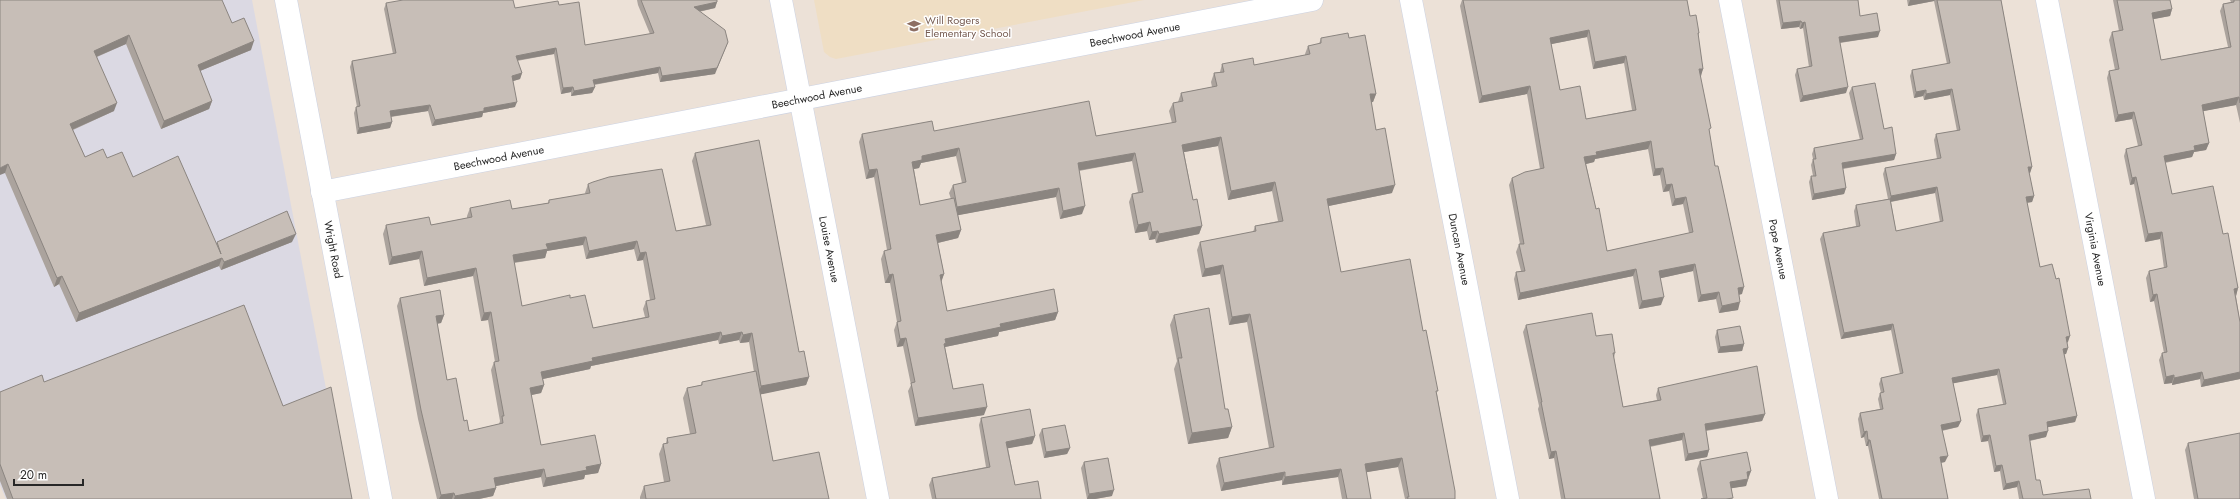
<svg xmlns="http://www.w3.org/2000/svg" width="2240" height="499" font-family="Jost,sans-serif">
<rect width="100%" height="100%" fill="#ece1d7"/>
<polygon fill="#dbd9e3" points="0,0 252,0 347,499 6,499 0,485"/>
<polygon fill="#efdec4" points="814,0 1144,0 836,59 830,57 824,52"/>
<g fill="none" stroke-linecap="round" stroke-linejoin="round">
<g stroke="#ccd2e2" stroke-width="23">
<g id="minor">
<path id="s1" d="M286,0l95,499"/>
<path id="s2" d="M781,0l97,499"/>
<path id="s3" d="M1411,0l97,499"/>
<path id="s4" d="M1730,0l97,499"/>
<path id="s5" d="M2047,0l97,499"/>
<path id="s6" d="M322,192l990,-192"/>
</g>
</g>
<use href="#minor" stroke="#fff" stroke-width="22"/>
</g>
<g fill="#aba39d" fill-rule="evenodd">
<polygon points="0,0 232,23 251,50 200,71 212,101 209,109 161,129 126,44 97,57 114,111 73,130 85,157 107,158 133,177 217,244 217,242 292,242 221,270 219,266 76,322 59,284 54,287 5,173"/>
<polygon points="637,0 717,0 717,2 715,8 699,12 715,74 660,82 658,73 594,85 595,87 592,93 571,96 571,92 561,94 554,54 517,61 522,73 520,79 513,81 515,107 483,113 482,117 432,126 428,111 391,117 392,122 390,128 357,134 354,113 356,107 357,107 350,67 352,61 393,54 384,9 386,3 515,8 559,5 585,45 650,34 638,5"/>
<path d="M1462,0h225l3,16 9,17 -1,4 5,32 -3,7 15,90 27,128 -3,1 -1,15 -19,3 -3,-14 -18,3 -5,-31 -32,7v27l-22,4 -6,-33 -115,24 -4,-21 2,-7 5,-1 -5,-19 3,-8h1l-11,-59 3,-7 28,-9 -13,-75 -48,9 -19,-97zM1587,37l6,32 31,-6 8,47 -46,9 -26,-29 -9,-46zM1648,149l5,27 7,-1 3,17 6,-1 3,15 11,-2 6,29 -82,18 -11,-42 -10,-45 8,-2 1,-3z"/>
<polygon points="1776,0 1858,0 1860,16 1878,37 1840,43 1846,93 1800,102 1795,75 1797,69 1809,67 1803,28 1800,29 1799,27 1781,29"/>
<path d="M1907,0h94l31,167 -2,6h-1l5,23 -2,6 -5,1 13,64 28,75 -1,1 1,5 -2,6h-2l13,62 -2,6 -27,5 -2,10 -16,4 6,39 7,15 48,4h-72l-2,-12 -14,3 -3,-19 -6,1 -6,-31 -7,1 -5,-27 2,-6 25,-5 -6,-29 -44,8 8,38 -3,6 -16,4 3,31 -4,1 7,36h-69l-11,-53h-2l-2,-9 -3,1 -3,-19 2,-6 20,-4 -2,-10 2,-6h1l-2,-9 2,-6 19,-4 -9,-44 -50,9 -21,-100 3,-6 33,-7 -2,-15 2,-6 32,-6 -5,-25 2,-6 52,-9 -3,-19 2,-6 21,-3 -7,-36 -26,5 -1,-4 -9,2 -4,-22 2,-6 35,-6 -13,-63 -26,5zM1935,193l5,29 -44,9 -5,-29z"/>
<polygon points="2113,0 2170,0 2172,9 2170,16 2153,19 2161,60 2228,47 2220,11 2223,4 2231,2 2230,0 2240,0 2240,123 2236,105 2203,111 2209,143 2206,150 2194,152 2192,157 2165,163 2172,194 2223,234 2238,288 2236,296 2240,322 2240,379 2201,387 2200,379 2172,385 2172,383 2164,384 2159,360 2162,353 2164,353 2154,301 2150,302 2146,278 2149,271 2164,268 2160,239 2145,242 2134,184 2130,185 2124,156 2126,149 2138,146 2132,119 2115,122 2107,78 2109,71 2115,70 2109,40 2112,32 2119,31"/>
<path d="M1321,38h28l27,56 -3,8h-2l5,28 16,63 -64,13 13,66 82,59 14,63 18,105h-50l-7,-32 -32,5 5,27h-29l-4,-22 -56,8v-5l-61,11 -5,-25 3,-8 50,-10 -22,-126 -18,3 -9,-51 -18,3 -5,-27 3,-8 53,-10 2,-6 23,-5 -6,-30 -44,9 -10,-54 -34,6 9,48 9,26 -3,8 -43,9 -1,-4 -6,1 -2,-9 -12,2 -6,-31 3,-8 6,-2 -6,-31 -53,10 3,43 -22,5 -4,-22 -98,18 3,15 -3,8 -20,5 6,31 -3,7 6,30 111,1 -3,8 -56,12 -1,4 -53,11 8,42 31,26 -69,11 -7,-35 3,-6 -8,-39 -6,1 -3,-17 3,-8 -7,-39h-5l-4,-24 3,-8 3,-1 -13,-73 -8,2 -7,-37 3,-8 72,-3 162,5 76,-13 -3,-12 4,-8 5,-1 3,-9 31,-6 -1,-5 3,-9 6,-1 2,-8 32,1 51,-10v-1l3,-8 11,-2zM956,156l6,27 -9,2 -4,8 2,6 -31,6 -6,-36 5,-1 2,-5z"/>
<polygon points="1852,87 1884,129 1896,154 1894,160 1843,169 1846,188 1844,194 1812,200 1809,182 1811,176 1813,176 1811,165 1813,159 1812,154 1814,148 1860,140 1849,93"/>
<path d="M695,153l104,199 10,25 -3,8 -46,9 13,67 56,38h-189v-2l4,-11 20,-4 -5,-28 4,-10 3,-1 1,-5 23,-4 -7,-36 4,-10 14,-3 1,-3 52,-10 -5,-30 -9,1 -1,-3 -20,4 -1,-4 -127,26 -1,3 -47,10 1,6 -3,8 -10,2 10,50 60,19 -3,9 -13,2 -1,4 -41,8 -2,-10 -45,9v2l-3,8 -14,3h-42l-19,-80 -21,-113 3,-8 44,17 -3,8 -4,1 10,56 22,51 30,-7 1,-3 -9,-51 3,-8h1l-7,-42 -7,1 -8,-45 -49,10 -5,-27 -30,6 -6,-31 3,-9h45l36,-7v-2l3,-8 42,1 36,-6 1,-3 37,-6 -1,-1 3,-9 88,47 30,-6 -14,-64zM581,245h2l3,14 48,-10 3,12 6,-1 7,40 -4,1 -3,8 2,8 -52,11 -23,-30 -48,8 -8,-43 31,-5 2,-7z"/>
<polygon points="1174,315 1225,409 1232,427 1228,438 1188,444 1174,369 1177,361 1170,325"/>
<polygon points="1526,325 1596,336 1615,353 1614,358 1623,407 1657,400 1656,395 1658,388 1765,414 1762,421 1706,431 1709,450 1707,457 1685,461 1682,440 1650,447 1660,499 1561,499 1554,458 1549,459 1538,409 1539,406 1523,332"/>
<polygon points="1717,330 1744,344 1742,351 1718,353 1715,337"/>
<polygon points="44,382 283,406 352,499 7,499 0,481 0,392"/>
<polygon points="981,418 1035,436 1032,444 1008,448 1015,485 1041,499 932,499 929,485 932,478 986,467 979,425"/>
<polygon points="1042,429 1070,448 1067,454 1044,458 1039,435"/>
<polygon points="2188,443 2240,499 2194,499 2185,450"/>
<polygon points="1700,461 1751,471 1746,486 1731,488 1732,499 1703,499 1697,469"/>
<polygon points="1084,462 1112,496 1095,499 1087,499 1081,468"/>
</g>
<g fill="#8b8580">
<polygon points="1910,0 1935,0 1934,1 1908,6"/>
<polygon points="717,2 715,8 692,13 694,7"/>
<polygon points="2172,9 2170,16 2149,20 2152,13"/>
<polygon points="1801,21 1799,27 1781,29 1783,23"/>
<polygon points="1805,22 1803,28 1800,29 1802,23"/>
<polygon points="1589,30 1587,37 1547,45 1550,38"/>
<polygon points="1880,31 1878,37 1837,43 1839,37"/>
<polygon points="129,35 126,44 91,59 94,51"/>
<polygon points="254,41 251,50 195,73 198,65"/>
<polygon points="728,42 715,74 660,82 662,76"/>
<polygon points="556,48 554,54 513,61 516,56"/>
<polygon points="1626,56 1624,63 1593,69 1595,62"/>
<polygon points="660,67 658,73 591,85 593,80"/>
<polygon points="1699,69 1703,69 1701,76 1696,77"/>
<polygon points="522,73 520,79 510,82 512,76"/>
<polygon points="1530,86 1527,94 1479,103 1482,96"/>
<polygon points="573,87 571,92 561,94 563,88"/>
<polygon points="595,87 592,93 571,96 574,91"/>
<polygon points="1848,87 1846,93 1800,102 1803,96"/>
<polygon points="1952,89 1950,95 1924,100 1926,94"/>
<polygon points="1926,90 1923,96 1914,98 1916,92"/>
<polygon points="1370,94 1376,94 1373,102 1367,103"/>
<polygon points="2239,97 2236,105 2199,112 2202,105"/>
<polygon points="212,101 209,109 161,129 164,121"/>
<polygon points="517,102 515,107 483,113 482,117 432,126 435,120 484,108"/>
<polygon points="117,103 114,111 67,132 70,124"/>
<polygon points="430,105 428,111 388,117 390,111"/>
<polygon points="2134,112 2132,119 2115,122 2118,115"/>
<polygon points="392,122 390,128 357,134 359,128"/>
<polygon points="1221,137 1218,146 1179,153 1182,145"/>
<polygon points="1651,141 1648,149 1595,159 1594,162 1582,165 1584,157 1596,152"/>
<polygon points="2209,143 2206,150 2194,152 2192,157 2161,163 2164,156 2194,146"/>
<polygon points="959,148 956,156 921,163 919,168 909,170 912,162 922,156"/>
<polygon points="1135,153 1132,161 1075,171 1078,163"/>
<polygon points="1896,154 1894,160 1839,169 1842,163"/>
<polygon points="8,164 5,173 0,175 0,168"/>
<polygon points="2028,167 2032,167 2030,173 2026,174"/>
<polygon points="1663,168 1660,175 1653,176 1655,169"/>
<polygon points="877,169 874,177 866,179 869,170"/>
<polygon points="2136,177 2134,184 2130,185 2132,178"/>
<polygon points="1275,182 1272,191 1228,200 1231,191"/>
<polygon points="1672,184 1669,191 1663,192 1666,185"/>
<polygon points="1395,185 1392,193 1324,207 1327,199"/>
<polygon points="1937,187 1935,193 1889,202 1891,196"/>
<polygon points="1059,188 1056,197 954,216 957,207"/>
<polygon points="1846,188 1844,194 1812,200 1814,194"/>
<polygon points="2034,196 2032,202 2023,203 2026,197"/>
<polygon points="1686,197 1683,204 1672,206 1675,199"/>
<polygon points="1085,206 1082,214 1060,219 1063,211"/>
<polygon points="1150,222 1147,231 1135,233 1138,225"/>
<polygon points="1202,226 1199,234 1156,243 1159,234"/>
<polygon points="961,230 958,238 933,244 936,235"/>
<polygon points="1158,231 1155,239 1149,240 1152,232"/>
<polygon points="2162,232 2160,239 2145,242 2148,234"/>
<polygon points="296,234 292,242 221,270 224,262"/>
<polygon points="584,237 586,237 583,245 547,251 545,258 510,263 513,255 546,244"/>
<polygon points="637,241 634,249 586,259 589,251"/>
<polygon points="422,251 419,259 389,265 392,257"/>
<polygon points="646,252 643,260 637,261 640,253"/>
<polygon points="222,258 219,266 76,322 79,313"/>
<polygon points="1695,264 1693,271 1657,279 1659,271"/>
<polygon points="1223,265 1220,274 1202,277 1205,269"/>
<polygon points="476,268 473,276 424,286 427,278"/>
<polygon points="1636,269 1633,276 1518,300 1520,293"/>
<polygon points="893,274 890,283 885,283 889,275"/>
<polygon points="944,274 941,283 940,275"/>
<polygon points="62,276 59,284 54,287 57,278"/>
<polygon points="1744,287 1742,294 1735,295 1738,288"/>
<polygon points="2238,288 2236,296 2234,289"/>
<polygon points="1719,292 1716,299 1698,302 1701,295"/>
<polygon points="2157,294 2154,301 2150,302 2153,295"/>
<polygon points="1664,297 1661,305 1639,309 1642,301"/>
<polygon points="1740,302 1738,310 1719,313 1722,306"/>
<polygon points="491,312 488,320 481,321 484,313"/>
<polygon points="1058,312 1055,320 999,332 998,336 945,347 943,352 942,347 945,339 1000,324"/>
<polygon points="1250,314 1247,322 1229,325 1232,317"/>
<polygon points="444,315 441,323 433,324 436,316"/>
<polygon points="1893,324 1891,330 1841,339 1844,333"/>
<polygon points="721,332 718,340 591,366 590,369 538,380 541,372 592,358"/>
<polygon points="742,332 739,340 719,344 722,336"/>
<polygon points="752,333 749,342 740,343 743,335"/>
<polygon points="2070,336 2068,342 2064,343 2066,337"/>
<polygon points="906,338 903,346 897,347 900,339"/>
<polygon points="1744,344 1742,351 1718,353 1720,347"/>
<polygon points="2068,348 2066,354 2061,355 2063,349"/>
<polygon points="1999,369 1997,375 1950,384 1952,378"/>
<polygon points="2202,372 2200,379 2172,385 2174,378"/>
<polygon points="2240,372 2240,379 2201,387 2204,380"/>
<polygon points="2174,375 2172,383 2164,384 2166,377"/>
<polygon points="809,377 806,385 758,395 761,386"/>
<polygon points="544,385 541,393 527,396 530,388"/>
<polygon points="987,407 984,415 915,426 918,418"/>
<polygon points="1765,414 1762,421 1702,431 1705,424"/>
<polygon points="2077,416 2075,422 2044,428 2047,422"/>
<polygon points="1961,421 1958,427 1939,431 1941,425"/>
<polygon points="1232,427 1228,438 1188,444 1192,433"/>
<polygon points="1867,431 1864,437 1861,438 1864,432"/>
<polygon points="2048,431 2046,437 2027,441 2029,435"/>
<polygon points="1684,433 1682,440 1646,447 1649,440"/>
<polygon points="1990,435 1988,441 1981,442 1983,436"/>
<polygon points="1035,436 1032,444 1004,449 1006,442"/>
<polygon points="1868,440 1870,440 1868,446 1866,446"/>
<polygon points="1070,448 1067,454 1044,458 1046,452"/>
<polygon points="1709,450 1707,457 1685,461 1688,454"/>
<polygon points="1556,451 1554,458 1549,459 1551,452"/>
<polygon points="1948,456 1945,462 1938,463 1940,457"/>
<polygon points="1402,458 1398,467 1362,473 1365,464"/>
<polygon points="601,464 598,473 585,475 584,479 543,487 546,478 586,467"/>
<polygon points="2002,465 2000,471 1994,472 1996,466"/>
<polygon points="544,469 541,477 491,487 494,478"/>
<polygon points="1341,469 1338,477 1282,485 1285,477"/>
<polygon points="1751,471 1748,478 1747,472"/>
<polygon points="1285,472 1282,480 1221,491 1224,483"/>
<polygon points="1748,479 1746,486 1727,489 1730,482"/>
<polygon points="2019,481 2017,487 2003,490 2006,484"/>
<polygon points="496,488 493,496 479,499 454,499 455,496"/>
<polygon points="1114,490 1112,496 1095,499 1087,499 1089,494"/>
<polygon points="454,493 452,499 439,499 441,495"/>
</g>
<g fill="#c7beb7" stroke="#8b8580" fill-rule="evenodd">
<polygon points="0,0 222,0 232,23 244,18 254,41 198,65 212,101 164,121 129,35 94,51 117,103 70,124 85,157 103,149 107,158 122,152 133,177 178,156 221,254 217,242 287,211 296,234 224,262 222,258 79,313 62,276 57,278 8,164 0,168"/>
<polygon points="403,0 513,0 515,8 558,1 559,5 579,2 585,45 654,33 641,0 717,0 717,2 694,7 725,30 728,42 717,68 662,76 660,67 593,80 595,87 574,91 573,87 563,88 556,48 516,56 522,73 512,76 517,102 484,108 484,111 435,120 430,105 390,111 392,122 359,128 356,107 360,106 352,61 396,53 386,3"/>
<path d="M1463,0h224l3,16 6,-1 3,18h-1l5,36h-4l12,59 -2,1 6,37h3l26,121 -6,1 2,14 -18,4 -3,-14 -18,3 -6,-31 -36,7 5,26 -22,4 -6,-32 -116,24 -4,-21 9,-1 -6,-27h5l-12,-66 13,-6 19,-4 -14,-82 -48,10zM1589,30l6,32 31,-6 10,54 -50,9 -6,-33 -20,4 -10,-52zM1651,141l4,28 8,-1 3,17 6,-1 3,15 11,-2 7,35 -86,19 -8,-43 -3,1 -12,-52 13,-2 -1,-3z"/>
<polygon points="1779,0 1858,0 1860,16 1877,13 1880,31 1839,37 1848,87 1803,96 1797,69 1812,66 1805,22 1802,23 1801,21 1783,23"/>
<polygon points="1937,0 2001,0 2032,167 2028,167 2034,196 2026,197 2040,267 2052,264 2056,279 2059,278 2070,336 2066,337 2068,348 2063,349 2077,416 2047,422 2048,431 2029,435 2036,480 2040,480 2043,495 2089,489 2091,499 2023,499 2019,481 2006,484 2002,465 1996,466 1990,435 1983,436 1978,409 2006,404 1999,369 1952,378 1961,421 1941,425 1948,456 1940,457 1948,499 1882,499 1870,440 1868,440 1867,431 1864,432 1860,413 1883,409 1880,393 1884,392 1881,378 1903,373 1893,324 1844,333 1823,233 1860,226 1856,205 1890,199 1896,231 1943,221 1937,187 1891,196 1885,168 1941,158 1936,134 1960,130 1952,89 1926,94 1926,90 1916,92 1912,70 1950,63"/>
<polygon points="2117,0 2170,0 2172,9 2152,13 2161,60 2231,47 2223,4 2234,2 2234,0 2240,0 2240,103 2239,97 2202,105 2209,143 2194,146 2195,150 2164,156 2172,194 2213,186 2223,234 2228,233 2238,288 2234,289 2240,322 2240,372 2204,380 2202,372 2174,378 2174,375 2166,377 2162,353 2167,352 2157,294 2153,295 2149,271 2167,267 2162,232 2148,234 2136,177 2132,178 2126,149 2142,145 2134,112 2118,115 2109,71 2119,69 2112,32 2123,30"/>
<polygon points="1348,33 1349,38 1365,35 1376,94 1370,94 1376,130 1385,128 1395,185 1327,199 1341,272 1410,259 1423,331 1426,330 1438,391 1436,391 1455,491 1455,499 1408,499 1407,497 1409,497 1402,458 1365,464 1371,499 1347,499 1341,469 1285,477 1285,472 1224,483 1219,458 1274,447 1250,314 1232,317 1223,265 1205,269 1200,242 1256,231 1255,226 1283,221 1275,182 1231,191 1221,137 1182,145 1193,200 1197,199 1202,226 1159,234 1158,231 1152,232 1150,222 1138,225 1132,194 1143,192 1135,153 1078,163 1085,206 1063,211 1059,188 957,207 953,185 966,182 959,148 922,156 922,160 912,162 920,205 954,198 961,230 936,235 944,274 940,275 947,311 1054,289 1058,312 1000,324 1001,327 945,339 946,343 944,344 953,389 983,384 987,407 918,418 911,383 915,382 906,338 900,339 897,322 901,321 893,274 889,275 884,251 891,249 877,169 869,170 862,134 932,121 934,131 1089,101 1096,136 1176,122 1173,103 1183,101 1181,93 1217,86 1214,73 1224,72 1222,64 1253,58 1254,65 1310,54 1308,46 1321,43 1321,38"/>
<polygon points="1875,83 1884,129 1892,127 1896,154 1842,163 1846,188 1814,194 1811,176 1816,176 1813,159 1816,159 1814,148 1863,139 1852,87"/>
<path d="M759,140l40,212 5,-1 5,26 -48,9 -9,-53 -9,2 -1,-3 -20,4 -1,-4 -129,26 1,3 -52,11 3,13 -14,3 11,57 54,-10 6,29 -15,3 1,3 -41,8 -2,-9 -50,9 2,10 -41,8 -1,-3 -13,2 -20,-85 -21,-112 40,-8 4,25 -8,1 11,64 9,-2 8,43 3,-1 2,11 34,-8 -1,-7h2l-10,-54 5,-1 -8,-49 -7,1 -8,-45 -49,10 -5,-27 -30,6 -6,-32 43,-8 2,8 41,-8 -2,-9 40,-8 2,9 37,-6v-3l41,-7 -2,-9 5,-2 16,-5 53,-8 14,62 35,-6 -16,-72zM584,237h2l3,14 48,-10 3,12 6,-1 9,47 -9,2 3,16 -56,11 -8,-33 -15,3v-3l-48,11 -9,-51 35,-6 -2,-5z"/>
<polygon points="244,305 283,406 331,387 352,499 13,499 0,464 0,392 42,375 44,382"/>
<polygon points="1209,308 1225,409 1228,409 1232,427 1192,433 1178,358 1182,358 1174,315"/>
<polygon points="1592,313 1596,336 1612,334 1615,353 1613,353 1623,407 1661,400 1658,388 1757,366 1765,414 1705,424 1709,450 1688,454 1684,433 1649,440 1660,499 1565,499 1556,451 1551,452 1541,402 1542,402 1526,325"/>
<polygon points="1740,326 1744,344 1720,347 1717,330"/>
<polygon points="756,371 773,461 819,452 829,499 646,499 644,486 670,481 663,444 668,443 667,438 696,433 687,388 702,385 702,382"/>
<polygon points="1030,409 1035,436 1006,442 1015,485 1038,481 1041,499 936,499 932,478 990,467 981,418"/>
<polygon points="1065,425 1070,448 1046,452 1042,429"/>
<polygon points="2240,433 2240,499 2198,499 2188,443"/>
<polygon points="1747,452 1751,471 1747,472 1748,479 1730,482 1733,498 1726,499 1701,499 1707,498 1700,461"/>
<polygon points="1108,458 1114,490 1089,494 1084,462"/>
</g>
<defs>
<g id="school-bare" transform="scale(1.08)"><path d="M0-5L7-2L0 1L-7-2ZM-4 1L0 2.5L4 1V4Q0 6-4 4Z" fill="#8d6e63" stroke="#fff" stroke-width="2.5" paint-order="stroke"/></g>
</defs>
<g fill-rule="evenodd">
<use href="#school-bare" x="914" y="26"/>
</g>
<g text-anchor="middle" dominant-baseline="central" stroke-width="3" stroke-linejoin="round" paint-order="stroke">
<g font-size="11" fill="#785e54" stroke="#fff" text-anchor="start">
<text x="925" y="20">Will Rogers<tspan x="925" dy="13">Elementary School</tspan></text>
</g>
<g font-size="11" fill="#272727" stroke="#fff">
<text stroke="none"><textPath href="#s6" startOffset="828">Beechwood Avenue</textPath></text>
<text stroke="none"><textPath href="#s6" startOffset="504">Beechwood Avenue</textPath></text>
<text stroke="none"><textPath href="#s6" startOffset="180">Beechwood Avenue</textPath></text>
<text stroke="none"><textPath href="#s3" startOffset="254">Duncan Avenue</textPath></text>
<text stroke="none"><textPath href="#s1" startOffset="254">Wright Road</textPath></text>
<text stroke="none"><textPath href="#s2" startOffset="254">Louise Avenue</textPath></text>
<text stroke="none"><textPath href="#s4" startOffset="254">Pope Avenue</textPath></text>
<text stroke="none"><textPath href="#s5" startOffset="254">Virginia Avenue</textPath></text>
</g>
</g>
<path d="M14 479v6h69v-6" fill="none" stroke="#272727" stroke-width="2"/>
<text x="20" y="479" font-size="12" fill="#272727" stroke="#ffffff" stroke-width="3" paint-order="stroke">20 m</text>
</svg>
